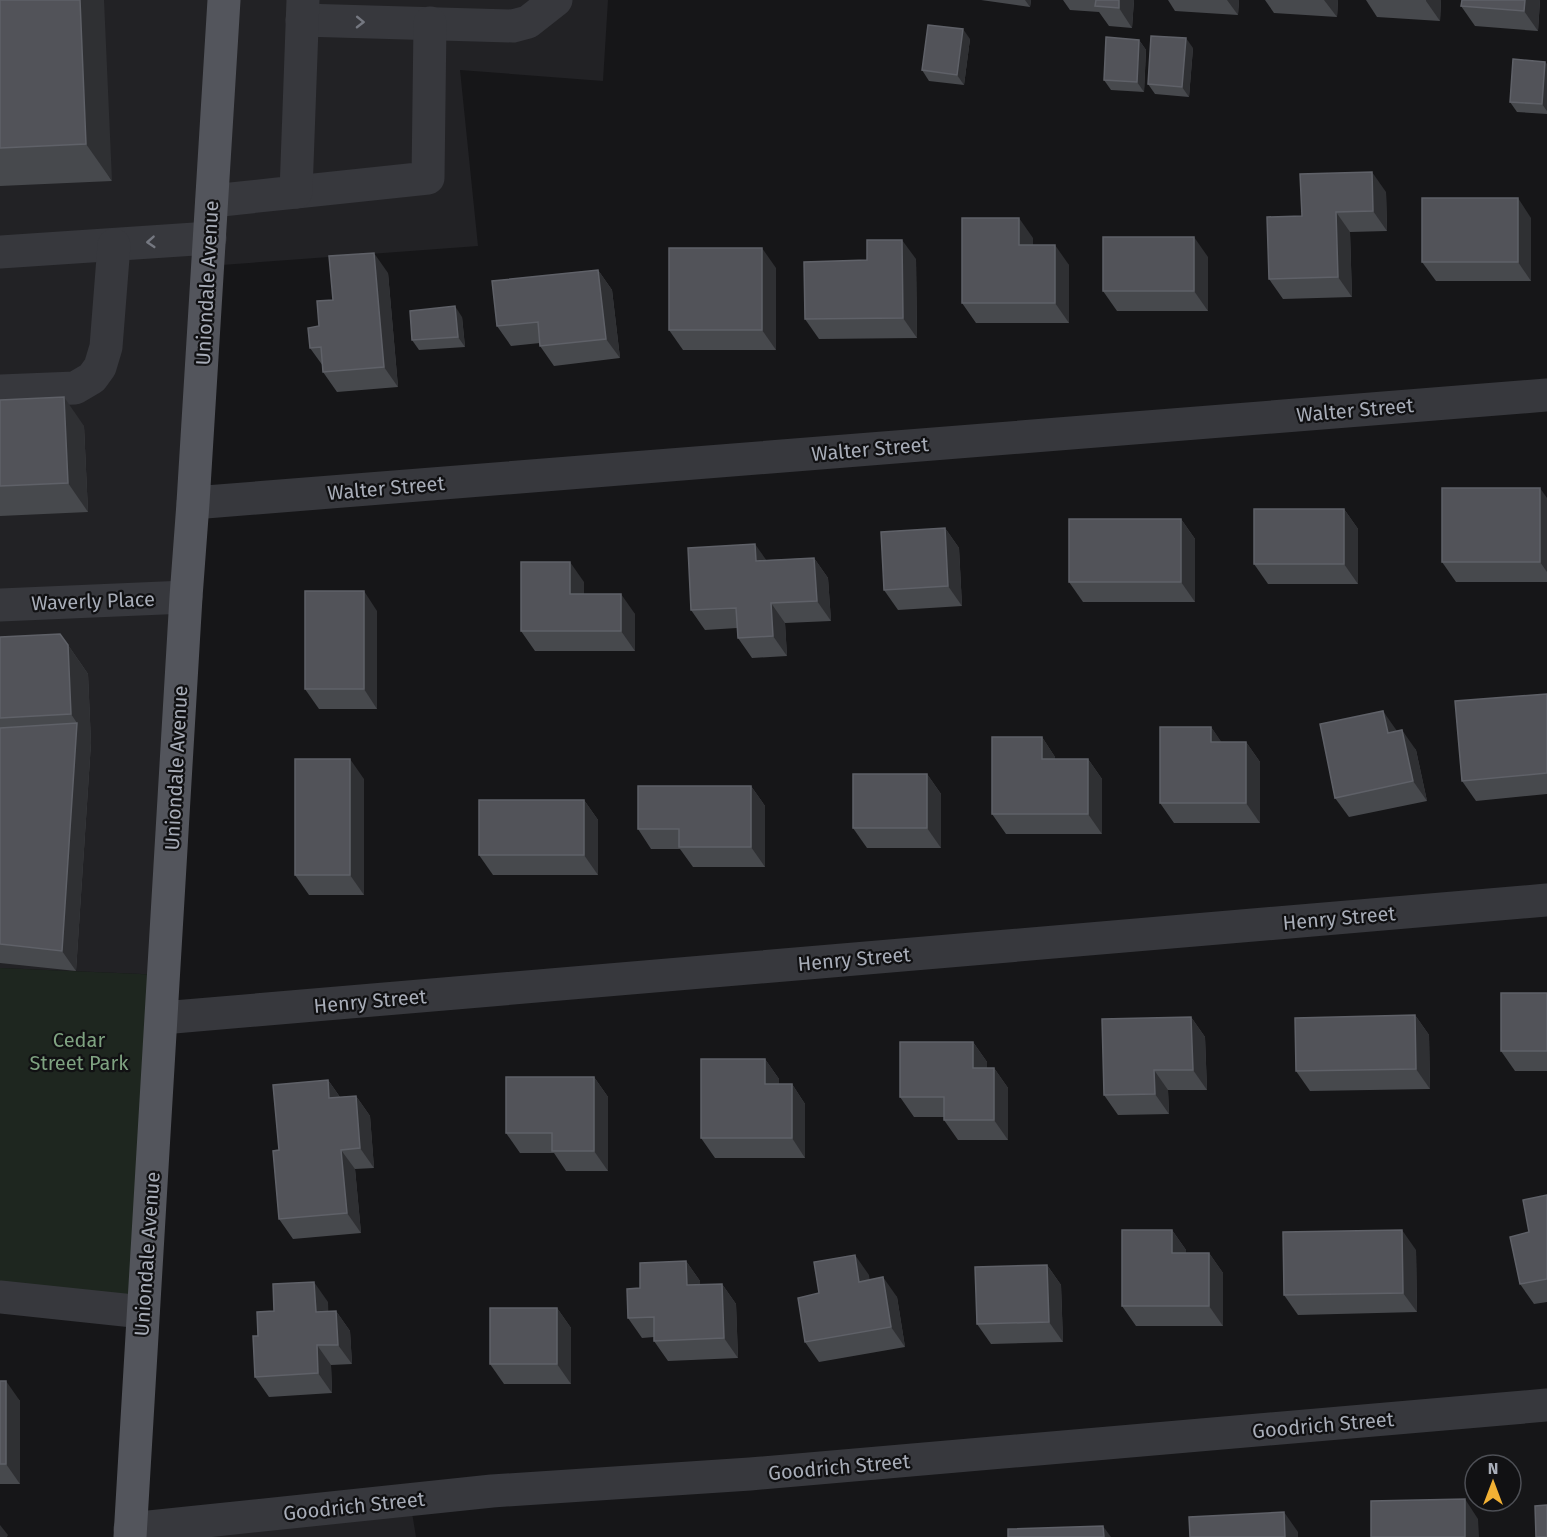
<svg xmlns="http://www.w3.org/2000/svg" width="1547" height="1537" font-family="'Fira Sans',sans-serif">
<rect width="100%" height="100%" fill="#161618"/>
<g fill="#222225">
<polygon points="0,0 608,0 603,81 460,70 478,246 208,266 164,975 0,968"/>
<polygon points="410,1500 416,1537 130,1537"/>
</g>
<polygon fill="#1e261f" points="0,968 164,975 143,1312 0,1297"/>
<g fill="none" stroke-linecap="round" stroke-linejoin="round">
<g stroke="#37383d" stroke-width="33">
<polyline points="302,20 513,26 528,22 556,0"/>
<polyline points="296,192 428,178 430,23"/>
<polyline points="212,201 296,192 303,0"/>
<polyline points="0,252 210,238"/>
<polyline points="0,391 75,388 92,378 100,367 106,347 114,245"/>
<polyline points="193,503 1547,395"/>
<polyline points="0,605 186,597"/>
<polyline points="162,1018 1547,900"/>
<polyline points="0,1297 143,1312"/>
<polyline points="130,1529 492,1491 750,1474 1547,1405"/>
</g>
<polyline stroke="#53555c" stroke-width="33" points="130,1537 186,597 193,503 224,0"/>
</g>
<g fill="#47494d">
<polygon points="0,0 112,181 0,186"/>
<polygon points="981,0 1031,0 1030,7"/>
<polygon points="1063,0 1134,0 1132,28 1109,26 1099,12 1070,10"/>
<polygon points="1168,0 1239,0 1238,15 1175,11"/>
<polygon points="1265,0 1338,0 1337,17 1274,13"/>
<polygon points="1366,0 1441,0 1440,21 1377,17"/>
<polygon points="1462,0 1540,0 1538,31 1475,26 1461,6"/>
<polygon points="970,39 964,85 929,81 922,70"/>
<polygon points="1139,40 1146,50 1144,92 1111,90 1104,80"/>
<polygon points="1193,48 1189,97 1155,94 1148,84"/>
<polygon points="1547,64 1547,114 1517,112 1510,102"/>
<polygon points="1386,192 1387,231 1350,232 1352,297 1283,299 1269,279 1302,216"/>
<polygon points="1531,218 1531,281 1436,281 1422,262"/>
<polygon points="1033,238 1033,245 1069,265 1069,323 976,323 962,303"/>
<polygon points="1208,257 1208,311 1117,311 1103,291"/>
<polygon points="916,259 917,338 819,339 805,319 867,260"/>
<polygon points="776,268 776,350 683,350 669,330"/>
<polygon points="598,270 612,290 620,358 554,366 540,346 540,343 511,346 497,326"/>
<polygon points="388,273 398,387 337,392 323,372 323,366 310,348 319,326 333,300"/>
<polygon points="462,317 465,347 419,350 412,340"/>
<polygon points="0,400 84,426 88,512 0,516"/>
<polygon points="1547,498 1547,582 1456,582 1442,562"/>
<polygon points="1344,509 1358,529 1358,584 1268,584 1254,564"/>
<polygon points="1181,519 1195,539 1195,602 1083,602 1069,582"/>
<polygon points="945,528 959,548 962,606 898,610 884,590"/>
<polygon points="814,558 828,578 831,621 785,623 787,656 752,658 738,638 737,628 705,630 691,610 767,560"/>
<polygon points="584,582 584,594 635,614 635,651 535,651 521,631"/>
<polygon points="377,611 377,709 319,709 305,689"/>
<polygon points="0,637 68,645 88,674 91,743 76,971 0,963"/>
<polygon points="1547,694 1547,794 1476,801 1462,781"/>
<polygon points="1211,727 1221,742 1246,742 1260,762 1260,823 1174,823 1160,803"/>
<polygon points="1397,731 1416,750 1427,801 1349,817 1335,798"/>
<polygon points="1042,737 1055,757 1055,759 1088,759 1102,779 1102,834 1006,834 992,814"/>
<polygon points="927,774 941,794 941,848 867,848 853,828"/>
<polygon points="364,779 364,895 309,895 295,875"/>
<polygon points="751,786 765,806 765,867 693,867 680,849 651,849 638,829"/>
<polygon points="584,800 598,820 598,875 493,875 479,855"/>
<polygon points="1547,993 1547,1071 1515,1071 1501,1051"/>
<polygon points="1415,1015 1429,1035 1430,1089 1310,1091 1296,1071"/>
<polygon points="1191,1017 1205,1037 1207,1090 1168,1090 1169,1114 1118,1115 1104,1095"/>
<polygon points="973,1042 987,1062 987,1068 994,1068 1008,1088 1008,1140 958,1140 944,1120 944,1117 914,1117 900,1097"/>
<polygon points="765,1059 779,1079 779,1084 792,1084 805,1104 805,1158 715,1158 701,1138"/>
<polygon points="594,1077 608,1097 608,1171 566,1171 554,1153 520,1153 506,1133"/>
<polygon points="328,1080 340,1097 356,1096 370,1116 374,1168 355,1169 361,1233 293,1239 279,1219 279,1150"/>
<polygon points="1547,1195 1547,1302 1534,1304 1520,1284 1529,1232"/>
<polygon points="1172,1230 1186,1250 1186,1253 1209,1253 1223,1273 1223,1326 1136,1326 1122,1306"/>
<polygon points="1416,1250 1417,1312 1298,1315 1284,1295"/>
<polygon points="686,1261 700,1281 700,1285 722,1284 736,1304 738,1358 668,1361 654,1341 654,1337 642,1338 628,1318 640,1288"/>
<polygon points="1047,1265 1061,1285 1063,1342 991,1344 977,1324"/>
<polygon points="869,1275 869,1280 897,1297 905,1347 819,1362 805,1342 819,1293"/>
<polygon points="328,1302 328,1311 336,1311 350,1331 352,1364 331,1365 332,1393 269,1397 255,1377 274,1311"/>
<polygon points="557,1308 571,1328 571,1384 504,1384 490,1364"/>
<polygon points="0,1381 20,1401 20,1484 0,1484"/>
</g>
<g fill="#2f3033">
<polygon points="80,0 104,0 112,181 86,144"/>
<polygon points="1025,0 1031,0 1030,7"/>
<polygon points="1119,0 1134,0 1132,28 1119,8"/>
<polygon points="1227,0 1239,0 1238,15"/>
<polygon points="1324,0 1338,0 1337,17"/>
<polygon points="1426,0 1441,0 1440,21 1426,1"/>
<polygon points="1525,0 1540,0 1538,31 1524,11"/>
<polygon points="963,29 970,39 964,85 957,75"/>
<polygon points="1186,38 1193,48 1189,97 1182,87"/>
<polygon points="1139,40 1146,50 1144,92 1137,82"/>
<polygon points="1545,62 1547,64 1547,111 1542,104"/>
<polygon points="1372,172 1386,192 1387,231 1373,211"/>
<polygon points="1518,198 1531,218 1531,281 1518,262"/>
<polygon points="1336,212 1350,232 1352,297 1338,277"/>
<polygon points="1019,218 1033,238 1033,265 1019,245"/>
<polygon points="1194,237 1208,257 1208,311 1194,291"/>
<polygon points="902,240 916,259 917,338 903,318"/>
<polygon points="1055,245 1069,265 1069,323 1055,303"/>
<polygon points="762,248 776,268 776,350 762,330"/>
<polygon points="374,253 388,273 398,387 384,367"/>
<polygon points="598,270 612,290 620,358 606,339"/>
<polygon points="455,306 462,317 465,347 458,337"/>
<polygon points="64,397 84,426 88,512 68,483"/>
<polygon points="1540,488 1547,498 1547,572 1540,562"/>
<polygon points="1344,509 1358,529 1358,584 1344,564"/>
<polygon points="1181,519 1195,539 1195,602 1181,582"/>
<polygon points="945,528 959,548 962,606 948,586"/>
<polygon points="755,544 769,564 756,561"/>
<polygon points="814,558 828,578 831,621 817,601"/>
<polygon points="570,562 584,582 584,614 570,594"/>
<polygon points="364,591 377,611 377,709 364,689"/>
<polygon points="621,594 635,614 635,651 621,631"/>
<polygon points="771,603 785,623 787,656 773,636"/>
<polygon points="68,645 88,674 91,743 76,971 62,951 77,723 71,714"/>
<polygon points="1383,711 1397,731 1388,733"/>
<polygon points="1211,727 1225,747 1211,742"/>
<polygon points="1402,730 1416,750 1427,801 1413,781"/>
<polygon points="1042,737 1055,757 1055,779 1042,759"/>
<polygon points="1246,742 1260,762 1260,823 1246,803"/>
<polygon points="350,759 364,779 364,895 350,875"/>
<polygon points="1088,759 1102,779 1102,834 1088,814"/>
<polygon points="927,774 941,794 941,848 927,828"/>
<polygon points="751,786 765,806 765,867 751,847"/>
<polygon points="584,800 598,820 598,875 584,855"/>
<polygon points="1415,1015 1429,1035 1430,1089 1416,1069"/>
<polygon points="1191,1017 1205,1037 1207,1090 1193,1070"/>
<polygon points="973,1042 987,1062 987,1088 973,1068"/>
<polygon points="765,1059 779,1079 779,1104 765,1084"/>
<polygon points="994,1068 1008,1088 1008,1140 994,1120"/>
<polygon points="1154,1070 1168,1090 1169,1114 1155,1094"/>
<polygon points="594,1077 608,1097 608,1171 594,1151"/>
<polygon points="328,1080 342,1100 329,1098"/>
<polygon points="792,1084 805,1104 805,1158 792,1138"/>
<polygon points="356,1096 370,1116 374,1168 360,1148"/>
<polygon points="341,1150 355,1169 361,1233 347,1213"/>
<polygon points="1172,1230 1186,1250 1186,1273 1172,1253"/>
<polygon points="1402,1230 1416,1250 1417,1312 1403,1293"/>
<polygon points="1209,1253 1223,1273 1223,1326 1209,1306"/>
<polygon points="855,1255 869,1275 873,1301 859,1282"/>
<polygon points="686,1261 700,1281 701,1305 687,1285"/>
<polygon points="1047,1265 1061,1285 1063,1342 1049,1322"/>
<polygon points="883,1277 897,1297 905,1347 891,1327"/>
<polygon points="314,1282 328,1302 329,1331 316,1312"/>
<polygon points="722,1284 736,1304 738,1358 724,1338"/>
<polygon points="557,1308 571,1328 571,1384 557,1364"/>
<polygon points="336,1311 350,1331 352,1364 338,1345"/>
<polygon points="317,1345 331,1365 332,1393 318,1373"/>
<polygon points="6,1381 20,1401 20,1484 6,1464"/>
<polygon points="1465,1499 1478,1519 1479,1537 1465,1537"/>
<polygon points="1284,1512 1298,1532 1298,1537 1285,1537"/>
<polygon points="0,1525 8,1535 7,1537 0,1537"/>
<polygon points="1103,1526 1111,1537 1104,1537"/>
</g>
<g fill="#525359" stroke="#5f6168" stroke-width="1.5">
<polygon points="0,0 80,0 86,144 0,148"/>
<polygon points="1096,0 1119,0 1119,8 1095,6"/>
<polygon points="1462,0 1525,0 1524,11 1461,6"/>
<polygon points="928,25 963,29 957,75 922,70"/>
<polygon points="1151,36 1186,38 1182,87 1148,84"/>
<polygon points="1106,37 1139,40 1137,82 1104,80"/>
<polygon points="1513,59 1545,62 1542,104 1510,102"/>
<polygon points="1372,172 1373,211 1336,212 1338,277 1269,279 1267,217 1302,216 1300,174"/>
<rect x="1422" y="198" width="96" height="64"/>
<polygon points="962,218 1019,218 1019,245 1055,245 1055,303 962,303"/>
<rect x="1103" y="237" width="91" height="54"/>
<polygon points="867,240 902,240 903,318 805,319 804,262 867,260"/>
<rect x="669" y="248" width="93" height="82"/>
<polygon points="374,253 384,367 323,372 321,347 310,348 308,328 319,326 317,301 333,300 329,256"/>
<polygon points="598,270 606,339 540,346 538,322 497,326 492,281"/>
<polygon points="455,306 458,337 412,340 410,311"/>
<polygon points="64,397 68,483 0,486 0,400"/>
<rect x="1442" y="488" width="98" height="74"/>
<rect x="1254" y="509" width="90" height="55"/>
<rect x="1069" y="519" width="112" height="63"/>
<polygon points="945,528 948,586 884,590 881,532"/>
<polygon points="755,544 756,561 814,558 817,601 771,603 773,636 738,638 736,608 691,610 688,548"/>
<polygon points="521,562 570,562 570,594 621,594 621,631 521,631"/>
<rect x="305" y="591" width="59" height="98"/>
<polygon points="60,634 68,645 71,714 0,718 0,637"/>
<polygon points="1547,694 1547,773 1462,781 1455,701"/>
<polygon points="1383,711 1388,733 1402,730 1413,781 1335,798 1320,724"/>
<polygon points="77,723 62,951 0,944 0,728"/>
<polygon points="1160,727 1211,727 1211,742 1246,742 1246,803 1160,803"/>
<polygon points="992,737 1042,737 1042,759 1088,759 1088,814 992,814"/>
<rect x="295" y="759" width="55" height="116"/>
<rect x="853" y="774" width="74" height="54"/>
<polygon points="638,786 751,786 751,847 679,847 679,829 638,829"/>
<rect x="479" y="800" width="105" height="55"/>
<rect x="1501" y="993" width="46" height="58"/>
<polygon points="1415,1015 1416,1069 1296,1071 1295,1018"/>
<polygon points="1191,1017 1193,1070 1154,1070 1155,1094 1104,1095 1102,1019"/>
<polygon points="900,1042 973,1042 973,1068 994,1068 994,1120 944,1120 944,1097 900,1097"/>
<polygon points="701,1059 765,1059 765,1084 792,1084 792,1138 701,1138"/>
<polygon points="506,1077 594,1077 594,1151 552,1151 552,1133 506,1133"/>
<polygon points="328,1080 329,1098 356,1096 360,1148 341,1150 347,1213 279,1219 273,1151 279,1150 273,1085"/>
<polygon points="1547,1195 1547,1279 1520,1284 1510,1237 1529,1232 1523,1200"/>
<polygon points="1122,1230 1172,1230 1172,1253 1209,1253 1209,1306 1122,1306"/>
<polygon points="1402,1230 1403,1293 1284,1295 1283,1232"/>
<polygon points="855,1255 859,1282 883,1277 891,1327 805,1342 798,1298 819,1293 814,1262"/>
<polygon points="686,1261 687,1285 722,1284 724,1338 654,1341 654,1317 628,1318 627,1289 640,1288 640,1263"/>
<polygon points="1047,1265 1049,1322 977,1324 975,1267"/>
<polygon points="314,1282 316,1312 336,1311 338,1345 317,1345 318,1373 255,1377 253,1336 258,1336 257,1312 274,1311 273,1284"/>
<rect x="490" y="1308" width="67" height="56"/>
<rect x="0" y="1381" width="6" height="83"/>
<polygon points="1465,1499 1465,1537 1371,1537 1371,1501"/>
<polygon points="1547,1505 1547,1537 1536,1537 1535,1506"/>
<polygon points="1284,1512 1285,1537 1190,1537 1189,1517"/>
<polygon points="1103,1526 1104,1537 1008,1537 1008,1529"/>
</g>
<defs><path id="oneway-chevron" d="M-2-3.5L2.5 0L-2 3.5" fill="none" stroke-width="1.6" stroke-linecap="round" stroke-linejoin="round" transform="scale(1.5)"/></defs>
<g stroke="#757881">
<use href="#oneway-chevron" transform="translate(360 22) rotate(1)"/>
<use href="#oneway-chevron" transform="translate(151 242) rotate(176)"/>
</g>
<g text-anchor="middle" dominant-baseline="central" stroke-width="4.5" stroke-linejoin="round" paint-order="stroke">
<g font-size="20" fill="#a8adb8" stroke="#111113">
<text transform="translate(207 283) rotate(-87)">Uniondale Avenue</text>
<text transform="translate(1355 410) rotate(-5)">Walter Street</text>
<text transform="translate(870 449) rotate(-5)">Walter Street</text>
<text transform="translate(386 488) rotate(-5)">Walter Street</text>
<text transform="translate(93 601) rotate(-2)">Waverly Place</text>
<text transform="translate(176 768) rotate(-87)">Uniondale Avenue</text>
<text transform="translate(1339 918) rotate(-5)">Henry Street</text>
<text transform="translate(854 959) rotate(-5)">Henry Street</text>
<text transform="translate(370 1001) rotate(-5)">Henry Street</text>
<text transform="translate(147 1254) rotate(-86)">Uniondale Avenue</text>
<text transform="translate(1323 1425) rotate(-5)">Goodrich Street</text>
<text transform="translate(839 1467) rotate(-5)">Goodrich Street</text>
<text transform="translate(354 1506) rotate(-6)">Goodrich Street</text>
</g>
<g font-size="20" fill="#7fa381" stroke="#111113">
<text x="79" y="1040">Cedar<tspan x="79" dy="23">Street Park</tspan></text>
</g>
</g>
<g transform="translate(1493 1483)"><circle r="28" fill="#111113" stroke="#4d4f55" stroke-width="1.5"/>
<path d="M0-4.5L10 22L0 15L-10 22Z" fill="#f2b134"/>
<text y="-9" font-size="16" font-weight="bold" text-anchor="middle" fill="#a8adb8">N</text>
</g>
</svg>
